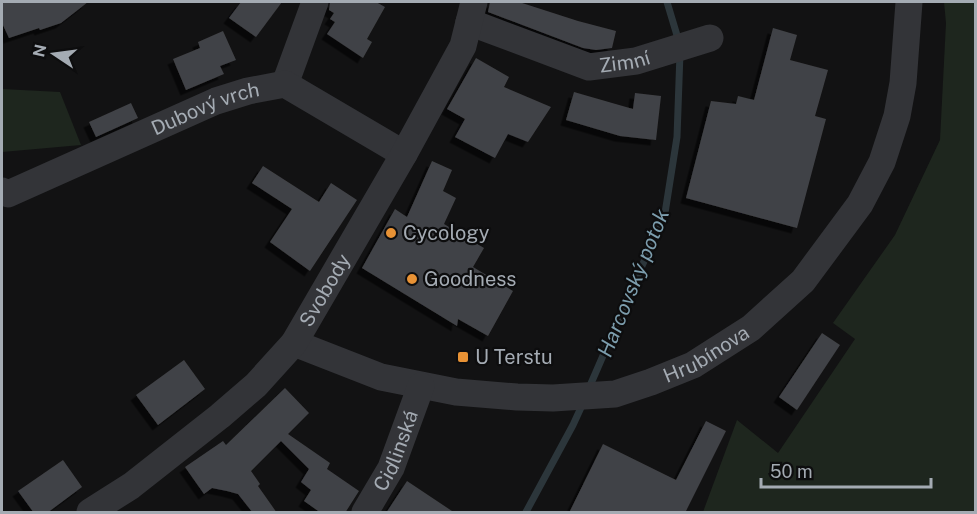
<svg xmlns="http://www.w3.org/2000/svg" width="977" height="514" font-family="'Public Sans',sans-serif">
<defs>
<filter id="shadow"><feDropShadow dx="-5.5" dy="5.5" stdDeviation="0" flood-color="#0009"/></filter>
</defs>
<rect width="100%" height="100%" fill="#121213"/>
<g fill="#1e261e">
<polygon points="944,2 975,2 975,512 703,512 737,420 778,453 855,339 833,323 895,235 940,140 946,23"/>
<polygon points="2,89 60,92 81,145 2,152"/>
</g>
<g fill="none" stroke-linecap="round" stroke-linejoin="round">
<g stroke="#2c363b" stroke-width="7">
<polyline points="667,2 679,42"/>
<polyline points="589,388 665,213 677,137 680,53"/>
<polyline points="526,512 573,425 584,401"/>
</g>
</g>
<g fill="#414246" filter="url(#shadow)">
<polygon points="2,2 88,2 61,23 40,30 39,28 9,38 2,23"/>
<polygon points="241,2 282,2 256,37 229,18"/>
<polygon points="330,2 376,2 385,7 367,39 372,42 363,58 327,34 335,22 330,19 334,13 329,10"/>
<polygon points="490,2 519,2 578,21 616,31 612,48 596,50 583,48 488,12"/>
<polygon points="773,28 797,35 790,60 828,70 815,116 826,119 797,228 686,198 711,101 736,104 738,96 754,100"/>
<polygon points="223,31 236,60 220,66 224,74 186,90 173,59 200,48 198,42"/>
<polygon points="476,58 509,77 504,87 551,107 528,142 508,134 495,158 455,137 465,119 447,109"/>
<polygon points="574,92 633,109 635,93 661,96 656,140 620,136 566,120"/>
<polygon points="131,103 138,118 96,137 89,122"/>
<polygon points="432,161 452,170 443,191 456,198 444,224 484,248 473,267 513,291 488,336 458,319 457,326 362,268 395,209 407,217"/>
<polygon points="263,166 319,202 331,183 357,200 310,271 270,242 292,209 252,183"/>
<polygon points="822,333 840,345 797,410 779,397"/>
<polygon points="184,360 205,389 158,425 136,395"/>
<polygon points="285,388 309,413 288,434 330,463 327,469 359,491 345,513 321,513 304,501 311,490 301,482 309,469 281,441 251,471 260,484 258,486 277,513 253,513 238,494 227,491 212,488 204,494 185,467 223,441 226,445"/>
<polygon points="706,421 726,431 685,513 569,513 603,444 676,480"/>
<polygon points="63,460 82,487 47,513 34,513 18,491"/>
<polygon points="407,481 455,513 386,513"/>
</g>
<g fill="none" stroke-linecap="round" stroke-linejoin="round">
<g stroke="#333438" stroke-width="27">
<path id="s1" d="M469,22l120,45 47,-6 74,-23"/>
<polyline points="285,84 315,2"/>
<path id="s2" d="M2,191l6,3 208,-93 32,-10 37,-7 119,70"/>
<path id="s3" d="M294,343l87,34 75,15 61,5 36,1 62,-4 36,-12 42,-17 58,-37 52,-47 57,-77 22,-42 15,-46 6,-33 6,-81"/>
<path id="s4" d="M90,512l41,-26 89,-70 36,-31 38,-42 110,-189 59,-108 11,-44"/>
<path id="s5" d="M365,512l26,-44 30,-82"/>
</g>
</g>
<g fill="#e89235" stroke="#0d0d0e" stroke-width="2">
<circle cx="391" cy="233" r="6"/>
<circle cx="412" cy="279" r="6"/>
<rect x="457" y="351" width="12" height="12" rx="3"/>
</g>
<g text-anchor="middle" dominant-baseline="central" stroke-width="4.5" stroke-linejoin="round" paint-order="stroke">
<g font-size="20" fill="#a4abb3" stroke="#0d0d0e">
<text stroke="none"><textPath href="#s1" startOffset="164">Zimní</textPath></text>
<text stroke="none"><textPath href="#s2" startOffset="222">Dubový vrch</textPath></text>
<text stroke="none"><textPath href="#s4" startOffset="327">Svobody</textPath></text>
<text stroke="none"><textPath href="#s3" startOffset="429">Hrubínova</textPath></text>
<text stroke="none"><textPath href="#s5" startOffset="69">Cidlinská</textPath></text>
</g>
<g font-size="20" fill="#a4abb3" stroke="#0d0d0e" text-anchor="start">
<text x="403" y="233">Cycology</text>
<text x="424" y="279">Goodness</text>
<text x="475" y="357">U Terstu</text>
</g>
<g font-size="21" font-style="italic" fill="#7c9dad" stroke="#0d0d0e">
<text transform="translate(633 283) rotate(-68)">Harcovský potok</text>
</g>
</g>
<rect width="977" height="514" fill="none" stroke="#a4abb3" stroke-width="6"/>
<g transform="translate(54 54) rotate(283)" stroke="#0d0d0e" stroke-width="4.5" paint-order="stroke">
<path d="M0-4.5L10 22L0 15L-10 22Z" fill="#a4abb3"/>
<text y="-9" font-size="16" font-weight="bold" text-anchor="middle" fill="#a4abb3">N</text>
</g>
<path d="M761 478v9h170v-9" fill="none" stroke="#a4abb3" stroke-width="3"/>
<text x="770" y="478" font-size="18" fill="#a4abb3" stroke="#0d0d0e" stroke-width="4.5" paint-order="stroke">50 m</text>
</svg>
